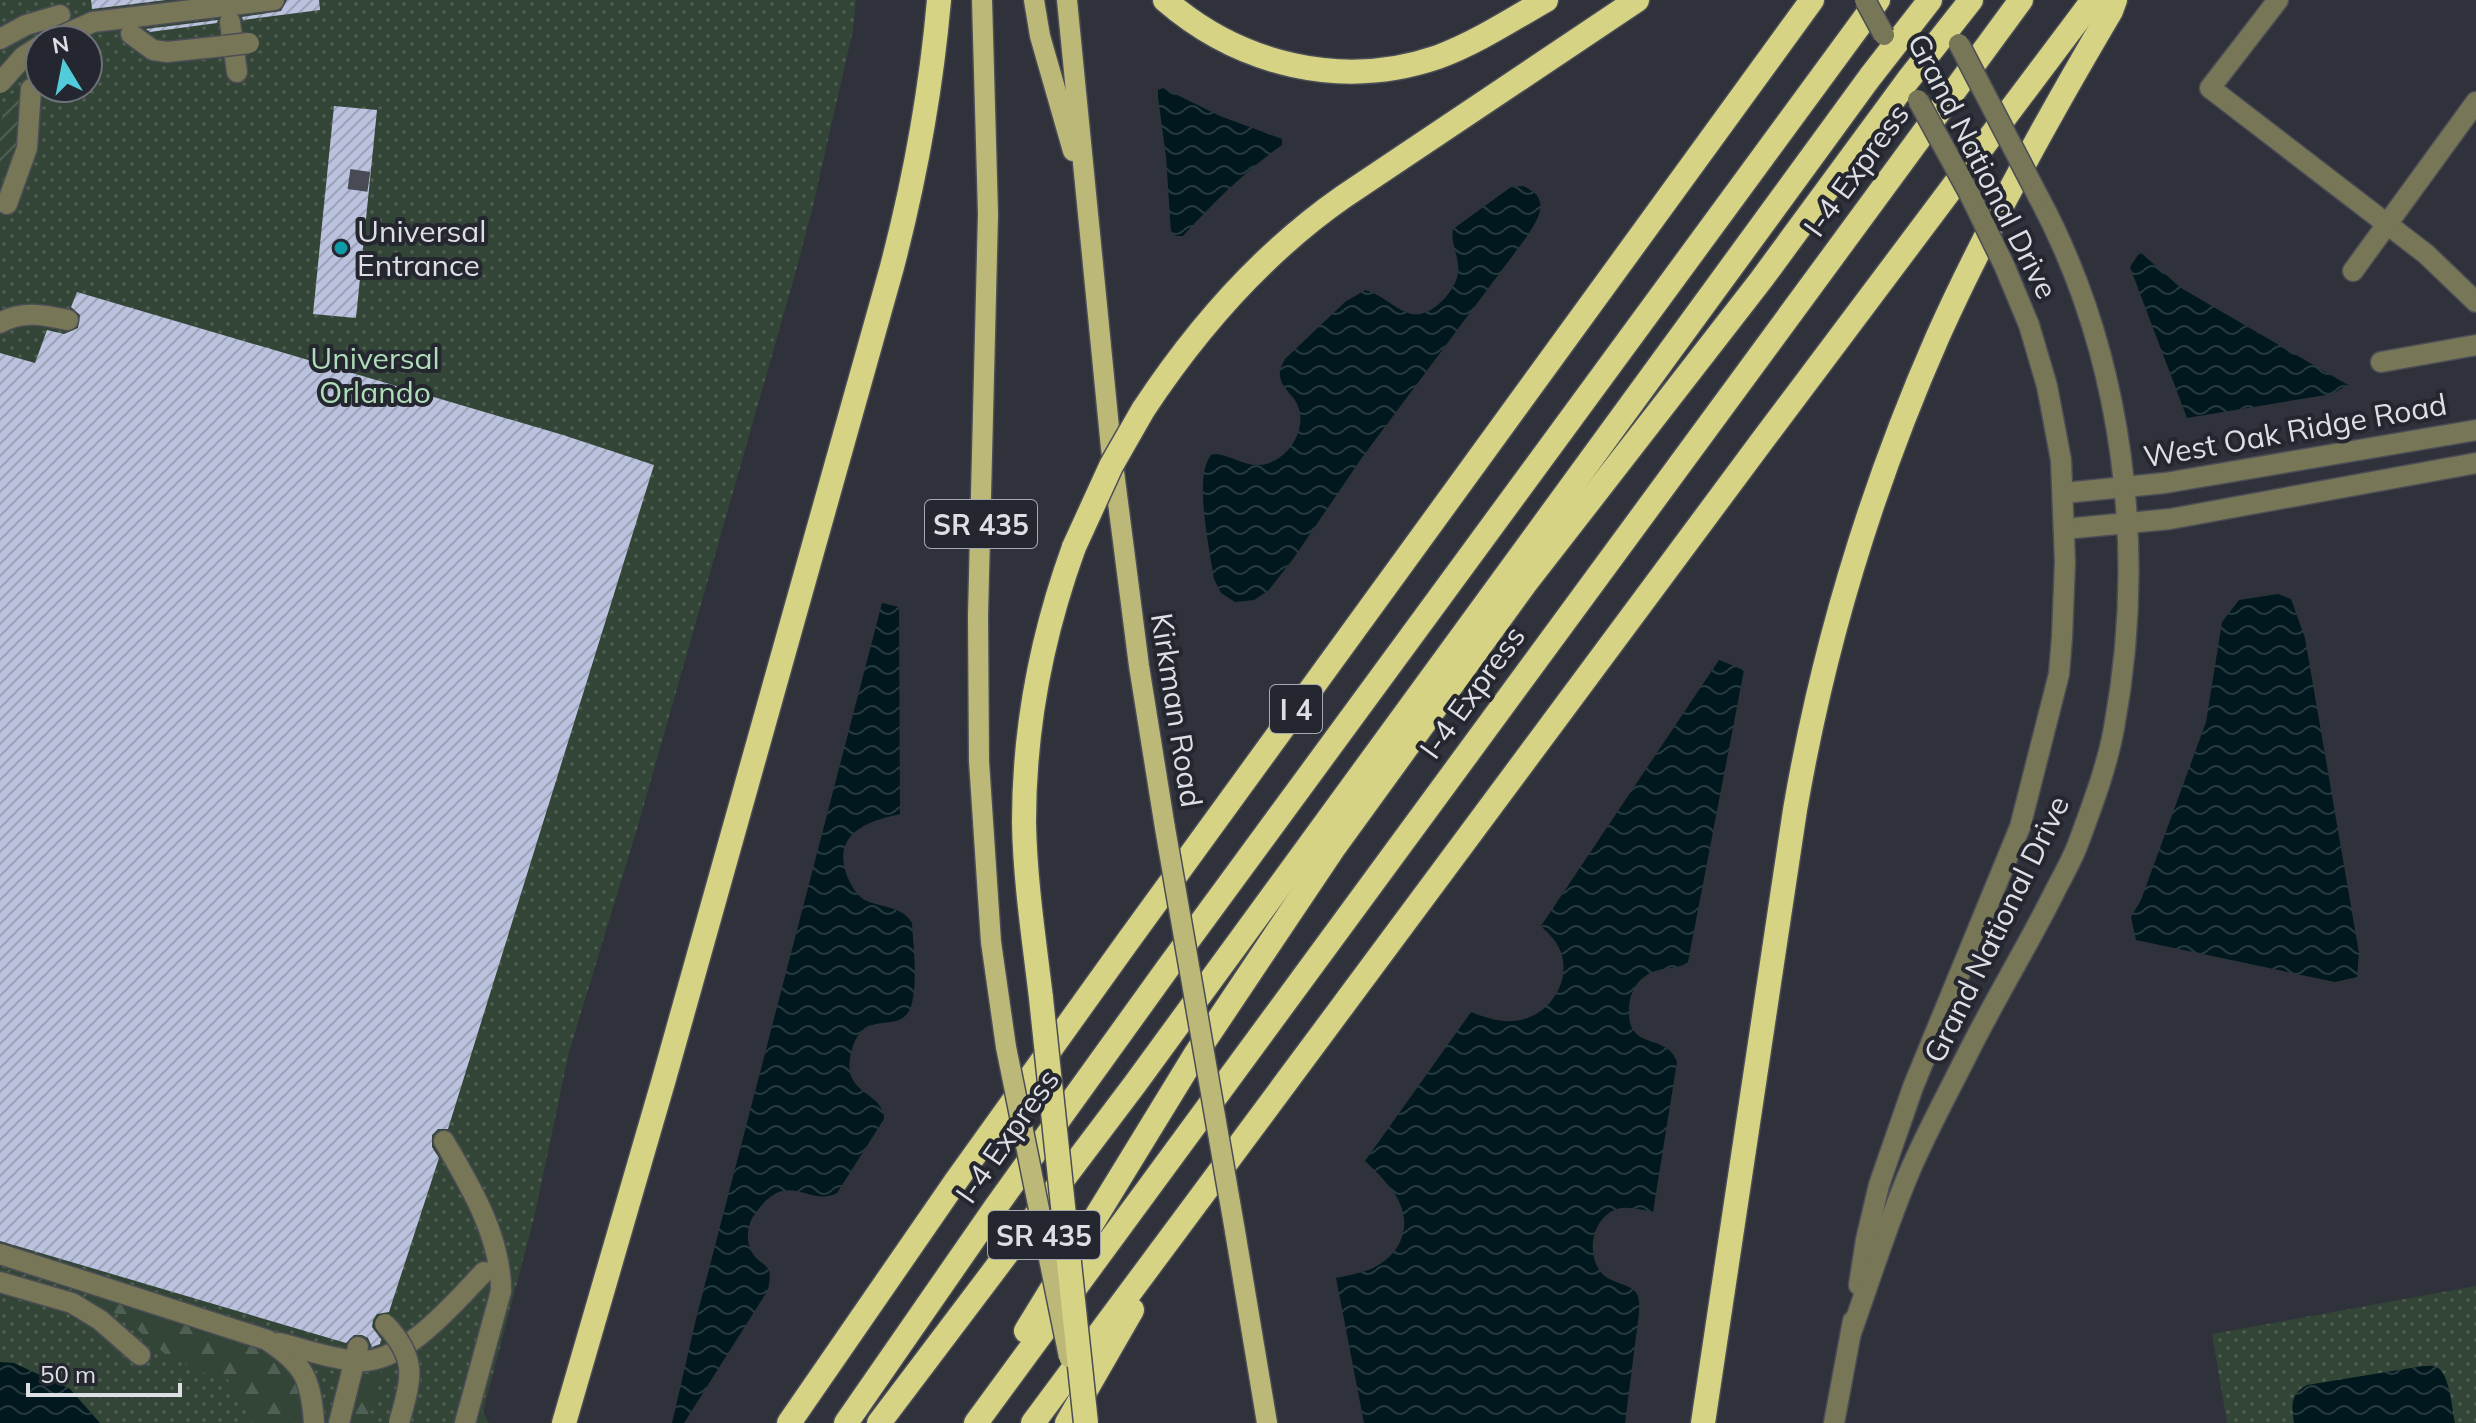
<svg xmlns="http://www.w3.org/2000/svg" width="2476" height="1423" font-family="Mulish,sans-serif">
<defs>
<pattern id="grass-dots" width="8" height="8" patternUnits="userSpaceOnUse" patternTransform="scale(2)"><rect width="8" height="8" fill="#324536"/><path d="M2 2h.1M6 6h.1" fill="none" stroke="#4f5f53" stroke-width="1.8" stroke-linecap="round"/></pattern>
<pattern id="forest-firs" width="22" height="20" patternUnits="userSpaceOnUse" patternTransform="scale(2)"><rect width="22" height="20" fill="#324536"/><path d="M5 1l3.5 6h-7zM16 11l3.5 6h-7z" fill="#4f5f53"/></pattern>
<pattern id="garden-furrows" width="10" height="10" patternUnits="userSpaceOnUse" patternTransform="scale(2)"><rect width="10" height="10" fill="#324536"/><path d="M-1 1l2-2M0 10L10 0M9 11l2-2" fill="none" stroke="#4f5f53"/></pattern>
<pattern id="water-waves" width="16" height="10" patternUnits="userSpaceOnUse" patternTransform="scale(2)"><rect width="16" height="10" fill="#01191e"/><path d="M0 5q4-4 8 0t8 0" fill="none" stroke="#263a3f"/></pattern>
<pattern id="building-hatch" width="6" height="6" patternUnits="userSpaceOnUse" patternTransform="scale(2)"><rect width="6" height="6" fill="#bac2de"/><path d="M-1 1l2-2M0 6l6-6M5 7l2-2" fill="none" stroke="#9ca2b8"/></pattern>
</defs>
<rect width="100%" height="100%" fill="#2f313b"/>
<g fill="url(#grass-dots)" fill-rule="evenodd">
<path d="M0,0h856l-3,30 -41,180 -18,68 -157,551 -68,223 -35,166 -51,194 6,11h-489zM40,40h48v48h-48z"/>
<polygon points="2476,1286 2476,1423 2227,1423 2212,1334"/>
</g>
<g fill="url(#forest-firs)">
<path d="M91,1293l163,52c35,19 48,37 50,78h-54l-3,-14 -22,-34 -28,-3 -13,-10 -13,-3 -48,-42 -34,-16z"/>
<polygon points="379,1365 382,1369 366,1423 351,1423 355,1404 368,1368"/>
</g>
<g fill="url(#garden-furrows)">
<polygon points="16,93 23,98 19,145 0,173 0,122"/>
<path d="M0,1267l91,26 -2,8c-29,-15 -58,-20 -89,-26z"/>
</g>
<g fill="url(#water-waves)">
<path d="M1163,88l57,28 62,23v6c-37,26 -69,58 -99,91h-7l-5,-4 -5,-75 -8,-60v-7z"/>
<path d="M1523,186c30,12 15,34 2,53l-164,220 -68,100 -25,32 -14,9 -19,2 -14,-9 -7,-14c-4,-29 -21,-102 -3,-124l5,-1c16,2 28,12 44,11 25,-2 46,-31 39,-56 -3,-13 -17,-19 -19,-33 -1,-7 2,-11 5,-17l60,-57 20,-12c30,8 44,44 78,10 7,-7 14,-18 15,-27 2,-16 -8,-29 -5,-44l58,-42z"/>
<polygon points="2140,252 2181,288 2348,385 2332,394 2187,418 2130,267"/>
<polygon points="2278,594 2291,599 2305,638 2359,953 2357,977 2335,982 2136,940 2131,917 2141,900 2206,722 2222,622 2239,600"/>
<path d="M882,603l17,4 1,207c-32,7 -67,19 -54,59 3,9 9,20 17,26 16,9 39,6 49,24 1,20 8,75 -5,91 -16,19 -48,-7 -57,45 -6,36 34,33 34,60l-47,74c-29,15 -48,-25 -80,18 -11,13 -13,33 -1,47 4,4 11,7 13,13 2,6 0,13 -1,19l-84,133h-12l24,-104z"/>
<path d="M1719,660l25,10 -56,292c-9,7 -18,5 -29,8 -21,5 -31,23 -30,43 0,38 39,20 48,49l-24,150c-10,-2 -22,-5 -32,-4 -27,5 -36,42 -21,63 9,13 31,12 37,23 3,5 2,13 2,19l-14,110h-261l-28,-145c13,-3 26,-5 37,-10 12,-6 22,-15 27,-26 15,-34 -13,-60 -35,-81l106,-149c13,5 27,10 42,9 35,-2 60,-39 47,-71 -4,-10 -12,-17 -19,-24z"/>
<polygon points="0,1362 14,1363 70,1389 100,1423 0,1423"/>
<path d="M2423,1366c4,0 9,-1 13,1 14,5 16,43 19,56h-161c-2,-17 -5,-28 13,-38z"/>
</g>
<g fill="url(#building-hatch)">
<polygon points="91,0 166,0 92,9"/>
<polygon points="287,0 319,0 320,10 243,20 242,17 281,11"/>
<polygon points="218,20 217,23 150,32 146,29"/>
<polygon points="334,106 377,110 356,318 313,314"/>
<polygon points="77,292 563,435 654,465 448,1129 438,1129 432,1135 432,1147 439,1158 389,1312 377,1314 373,1320 372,1327 381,1339 380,1344 372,1347 368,1338 362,1335 354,1335 346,1343 0,1241 0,353 35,363 47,330 64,334 78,328 80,315 71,307"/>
</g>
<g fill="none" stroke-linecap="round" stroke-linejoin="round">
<polyline stroke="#494b54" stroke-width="20" stroke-dasharray="20 10" stroke-linecap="butt" points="349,179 370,182"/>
<g stroke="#4b4d56" stroke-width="23">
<g id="minor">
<polyline points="2278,0 2210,88 2426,254 2476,302"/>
<polyline points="93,22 274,0"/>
<polyline points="230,22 237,72"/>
<polyline points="131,34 153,50 167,52 224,46"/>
<polyline points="0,39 26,25 60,15"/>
<polyline points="7,204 27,148 31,89"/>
<polyline points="2353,271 2476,102"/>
<path d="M0,323c22,-13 44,-8 68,-3"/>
<polyline points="2381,362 2476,345"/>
<polyline points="2064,493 2165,483 2476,430"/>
<polyline points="2064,529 2170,519 2476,463"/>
<path d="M444,1141c27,46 57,96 57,150l-36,132"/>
<path d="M0,1254l267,86c37,24 44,39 47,83"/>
<polyline points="0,1282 72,1303 100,1320 140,1355"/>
<polyline points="1859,1285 1866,1240 1879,1185 1913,1087 2020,827 2059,674 2062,637 2065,562 2061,460 2047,386 2029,325 2004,265"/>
<path d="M1851,1333c19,-53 36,-108 58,-160 17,-40 39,-80 59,-120 27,-54 59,-106 86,-160 8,-16 18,-33 24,-49 14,-38 29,-77 36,-116 33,-178 10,-372 -76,-532"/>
<path d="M279,1343c25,6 52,16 78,18 46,4 97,-58 127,-89"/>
<polyline points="339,1423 358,1347"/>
<polyline points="1834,1423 1853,1321"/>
</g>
</g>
<g stroke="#4b4d56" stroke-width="23">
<g id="major">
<polyline points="982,0 988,214 978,616 979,761 991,942 1006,1047"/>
<polyline points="1034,0 1040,36 1073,151"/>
<polyline points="1067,0 1111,448 1139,666 1165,828"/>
<polyline points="1235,1231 1267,1423"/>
</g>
</g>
<g stroke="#4b4d56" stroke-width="27">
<g id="highway">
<path d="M1165,0c75,65 177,90 273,57 38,-14 73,-37 108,-57"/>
<path d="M1143,410c54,-82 120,-157 200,-213l294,-197"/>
<path d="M1041,998c-7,-59 -16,-117 -17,-176 0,-94 18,-187 50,-275"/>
<polyline points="1026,1331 1195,1055 1333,849 1525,584 1761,280 1908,80 1971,0"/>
<path d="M564,1423l100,-344 228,-812c23,-88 39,-176 47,-267"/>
<polyline points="789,1423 956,1181 1128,941 1812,0"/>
<polyline points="846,1423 995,1208 1167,969 1878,0"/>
<polyline points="879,1423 1135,1084 1870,77 1930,0"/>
<polyline points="976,1423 2021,0"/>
<polyline points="1033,1423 1762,441 2093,0"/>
<polyline points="1067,1423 1132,1310"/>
<path d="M1703,1423l92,-613c28,-163 76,-322 143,-474 50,-111 111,-220 173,-325l4,-11"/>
</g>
</g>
<use href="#minor" stroke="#777657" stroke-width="20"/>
<use href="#major" stroke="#bcb978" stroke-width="20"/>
<use href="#highway" stroke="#d7d384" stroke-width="24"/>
<g stroke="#4b4d56" stroke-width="23" stroke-linecap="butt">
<g id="minor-bridge">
<polyline points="1865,0 1884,35"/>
<polyline points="52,40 93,22"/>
<polyline points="1959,44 2038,196"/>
<polyline points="224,46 249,43"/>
<polyline points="0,83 23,57 40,46"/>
<polyline points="1918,100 1968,191 2004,265"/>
<path d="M385,1324c34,36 26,55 14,99"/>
</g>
</g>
<g stroke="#4b4d56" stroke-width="23" stroke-linecap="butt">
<g id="major-bridge">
<polyline points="1165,828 1235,1231"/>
<polyline points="1006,1047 1069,1357"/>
</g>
</g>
<g stroke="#4b4d56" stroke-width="27" stroke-linecap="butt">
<g id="highway-bridge">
<polyline points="1074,547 1111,466 1143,410"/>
<polyline points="1041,998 1086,1423"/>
</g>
</g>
<use href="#minor-bridge" stroke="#777657" stroke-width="20"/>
<use href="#major-bridge" stroke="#bcb978" stroke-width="20"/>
<use href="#highway-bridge" stroke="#d7d384" stroke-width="24"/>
</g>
<circle fill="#0f9aa8" stroke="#252730" stroke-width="3" cx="341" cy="248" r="8"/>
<g text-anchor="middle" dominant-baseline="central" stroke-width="8" stroke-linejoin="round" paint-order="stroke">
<g fill="#252730" stroke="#a6a8af" stroke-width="2">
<rect x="925" y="500" width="112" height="48" rx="6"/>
<rect x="1270" y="685" width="52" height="48" rx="6"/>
<rect x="988" y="1211" width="112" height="48" rx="6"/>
</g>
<g font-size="28" font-weight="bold" fill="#dddfe5">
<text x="981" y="524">SR 435</text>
<text x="1296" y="709">I 4</text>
<text x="1044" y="1235">SR 435</text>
</g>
<g font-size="30" fill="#dddfe5" stroke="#252730">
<text transform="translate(1983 166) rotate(63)">Grand National Drive</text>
<text transform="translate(1856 170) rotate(-54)">I-4 Express</text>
<text transform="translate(2295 430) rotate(-10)">West Oak Ridge Road</text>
<text transform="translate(1472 692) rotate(-54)">I-4 Express</text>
<text transform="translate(1177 710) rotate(81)">Kirkman Road</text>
<text transform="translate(1996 929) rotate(-64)">Grand National Drive</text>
<text transform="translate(1007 1136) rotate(-55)">I-4 Express</text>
</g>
<g font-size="30" fill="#dddfe5" stroke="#252730" text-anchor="start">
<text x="357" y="231">Universal<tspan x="357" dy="34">Entrance</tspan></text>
</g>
<g font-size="30" fill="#aeddb8" stroke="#252730">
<text x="375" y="358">Universal<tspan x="375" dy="34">Orlando</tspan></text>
</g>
</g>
<g transform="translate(64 64) rotate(350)"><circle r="38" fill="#252730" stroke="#6f7178" stroke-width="2"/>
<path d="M0-6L14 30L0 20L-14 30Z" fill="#52cbda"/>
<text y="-12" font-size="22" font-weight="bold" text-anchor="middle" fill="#dddfe5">N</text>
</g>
<path d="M28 1383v12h152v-12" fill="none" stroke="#dddfe5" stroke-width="4"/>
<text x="40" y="1383" font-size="24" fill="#dddfe5" stroke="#252730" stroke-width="6" paint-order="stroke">50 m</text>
</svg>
